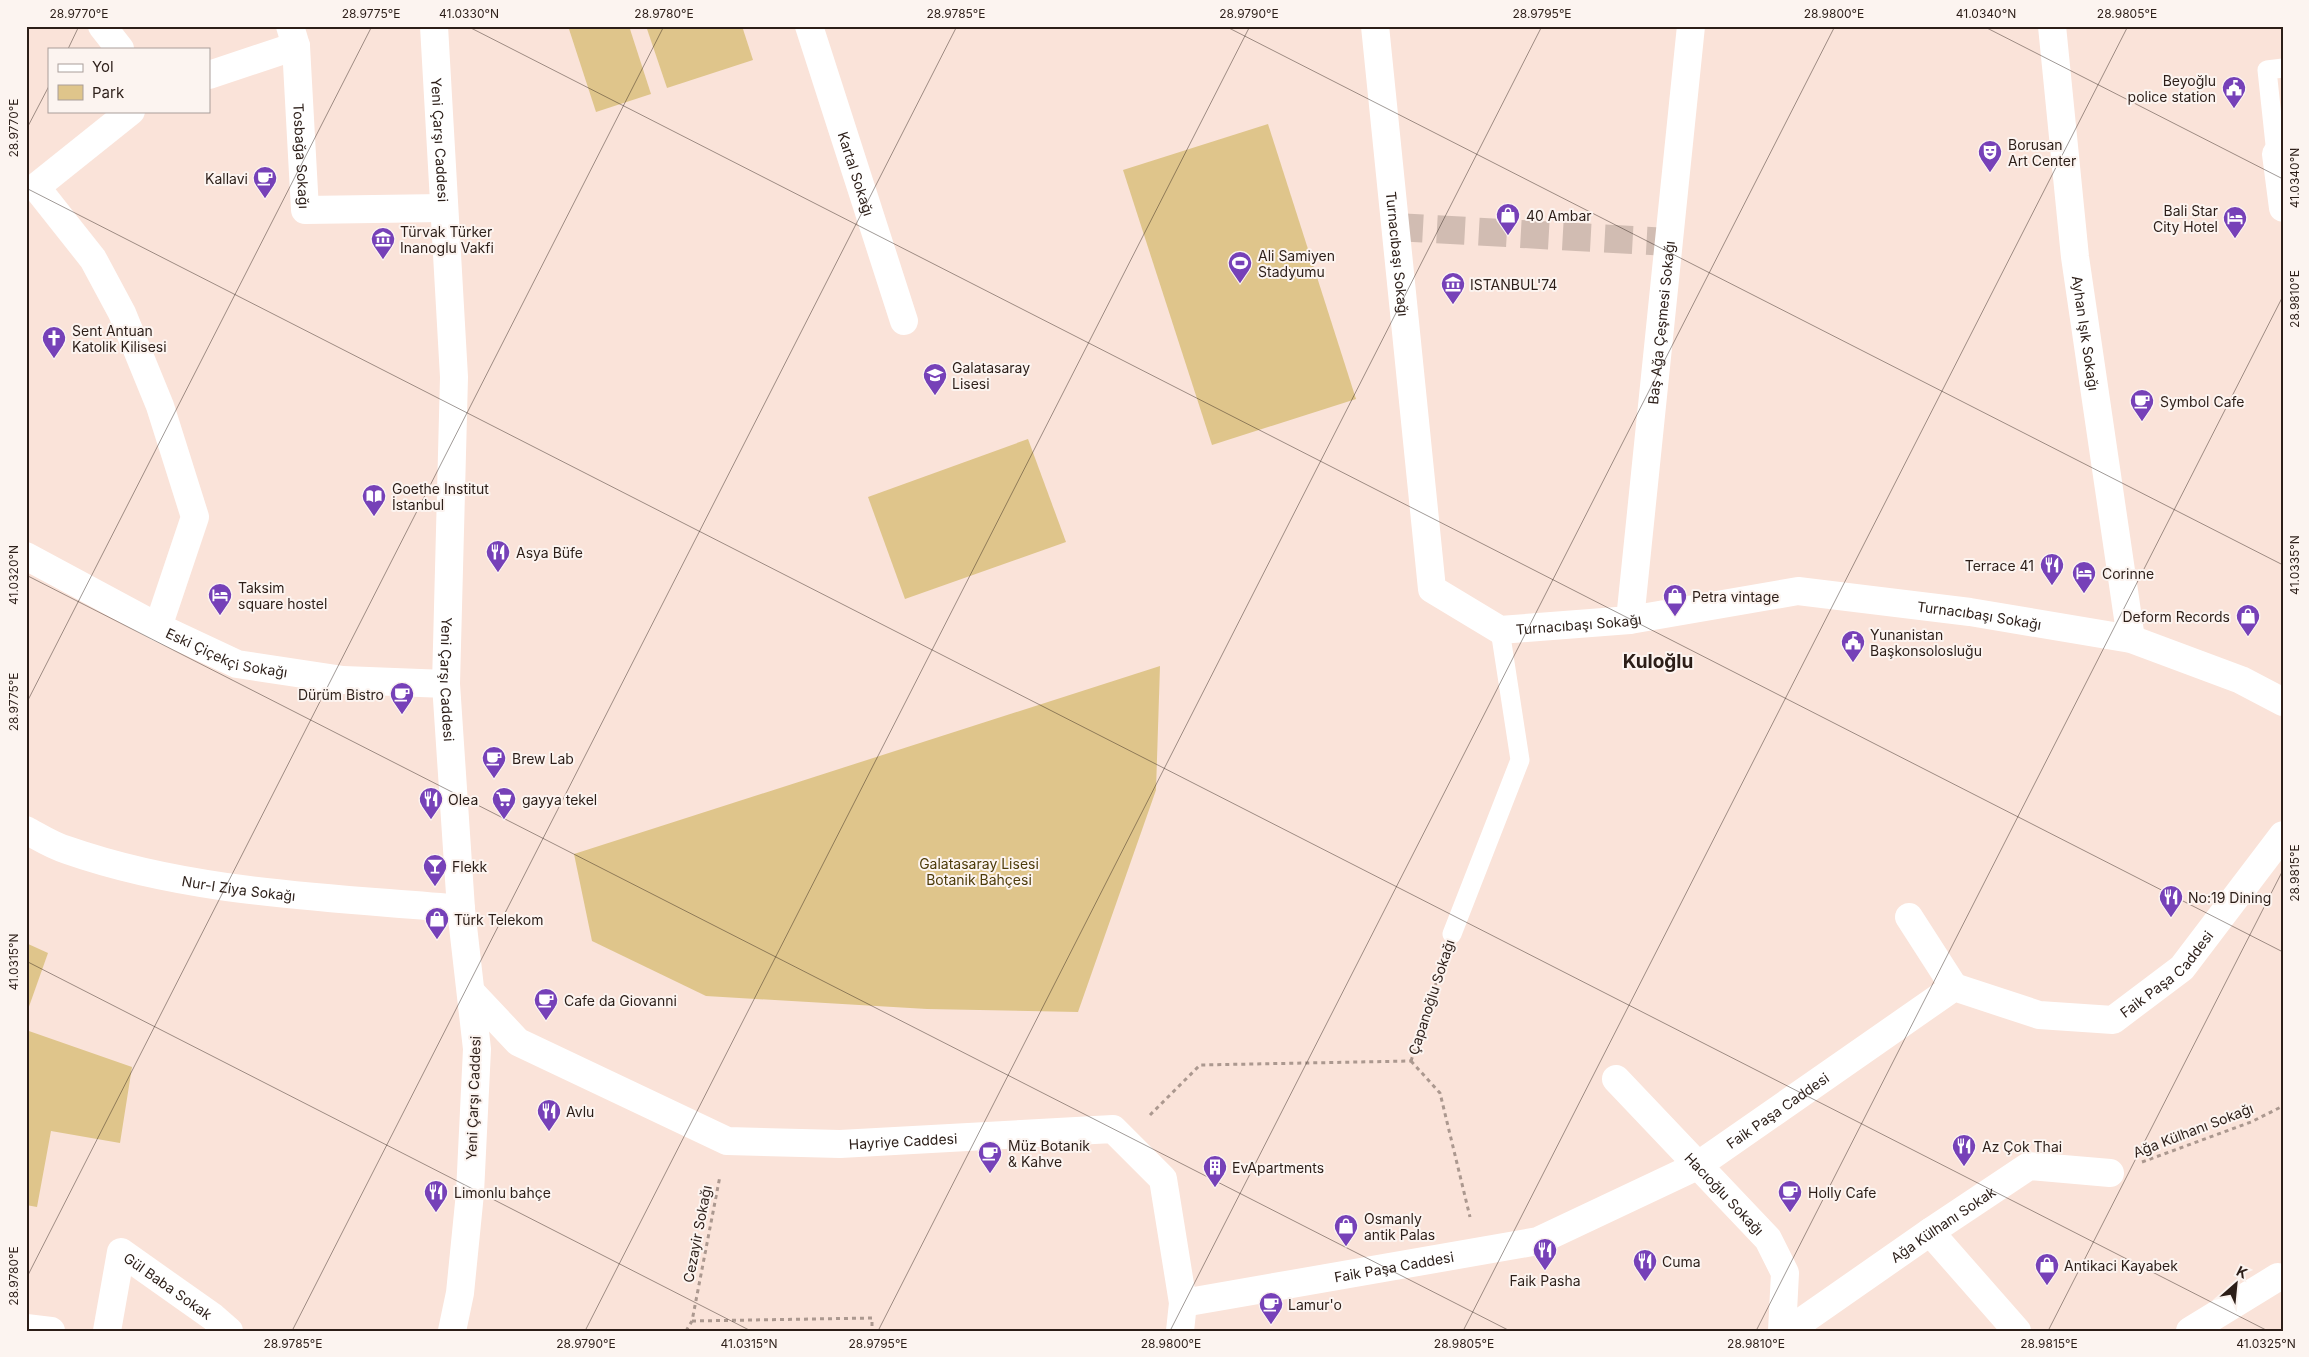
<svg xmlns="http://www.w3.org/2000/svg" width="2309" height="1357" font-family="Inter,sans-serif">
<rect width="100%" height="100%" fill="#fae3d9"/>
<g fill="#dfc58b">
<polygon points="568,26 629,26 651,94 596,112"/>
<polygon points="646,26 742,26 753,60 667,88"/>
<polygon points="1268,124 1356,399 1212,445 1123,170"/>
<polygon points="1028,439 1066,542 905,599 868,497"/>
<polygon points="1160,666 1156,790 1078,1012 927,1009 706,996 592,941 574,854"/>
<polygon points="26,943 48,953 26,1015"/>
<polygon points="26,1030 132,1067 120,1143 51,1131 37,1207 26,1205"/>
</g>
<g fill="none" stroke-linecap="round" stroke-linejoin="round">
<polyline stroke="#d1bcb2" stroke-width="28" stroke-dasharray="28 14" stroke-linecap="butt" points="1395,227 1668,242"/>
<g stroke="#ab988f" stroke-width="3" stroke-dasharray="4 4" stroke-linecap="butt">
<polyline points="1411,1061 1440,1093 1470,1217"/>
<polyline points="1411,1061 1443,962"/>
<polyline points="1150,1115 1200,1065 1411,1061"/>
<polyline points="2142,1162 2251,1122 2283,1106"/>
<polyline points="692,1321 872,1318 872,1331"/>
<polyline points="686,1331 692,1321 720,1176"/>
</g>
<g stroke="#fff" stroke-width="19">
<polyline points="2276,154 2267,70 2283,68"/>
<polyline points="1452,934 1520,760 1500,630"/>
</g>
<g stroke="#fff" stroke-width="28">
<polyline points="102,26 120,49"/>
<path id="s1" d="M290,26l6,20 9,164 138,-2"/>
<path id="s2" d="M809,26l95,295"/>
</g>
<g stroke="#fff" stroke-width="28">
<path id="s3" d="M434,26l20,351 -8,307 15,225 16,140 -7,144 -10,100 -8,38"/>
<path id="s4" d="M1375,26l57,563 68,41 130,-10 168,-29 172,21 161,27 110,41 42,22"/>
<path id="s5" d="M2052,26l23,231 56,382"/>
<polyline points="209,75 296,46"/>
<polyline points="131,111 36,187 93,259 122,313 160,406 195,517 158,627"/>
<polyline points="2276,154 2283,208"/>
<path id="s6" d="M26,556l132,71 79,37 106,16 103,4"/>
<path id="s7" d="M1630,620l61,-594"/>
<path id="s8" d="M26,830c13,7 27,16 41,20 126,44 262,47 394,59"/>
<polyline points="1909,917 1954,987"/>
<path id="s9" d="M471,992l47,50 209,99 113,3 273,-15 50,50 20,124 -3,28"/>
<path id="s10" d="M1616,1079l152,160 17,34 -3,58"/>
<polyline points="1930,1232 2017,1331"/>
<path id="s11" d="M1183,1303l355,-62 159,-75 257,-179 85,28 74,5 69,-52 101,-133"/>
<polyline points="26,1328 51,1331"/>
<path id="s12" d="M107,1331l14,-79 92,65 16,14"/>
<path id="s13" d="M1788,1331l142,-99 99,-66 81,7"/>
<polyline points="2190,1331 2278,1277"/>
</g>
</g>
<path fill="none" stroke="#2c1e18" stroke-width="1" stroke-opacity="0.45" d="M467,26l1816,926M1225,26l1058,539M1983,26l300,153M68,49l11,-23M26,130l23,-44M26,188l2242,1143M26,575l1484,756M26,704l346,-678M26,961l725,370M26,1279l638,-1253M292,1331l665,-1305M585,1331l665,-1305M878,1331l664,-1305M1170,1331l665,-1305M1463,1331l665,-1305M1756,1331l527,-1035M2048,1331l235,-461"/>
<defs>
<g id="civic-pin" transform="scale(1.25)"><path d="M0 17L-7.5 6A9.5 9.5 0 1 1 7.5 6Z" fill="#7641b8" stroke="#fcf4f0"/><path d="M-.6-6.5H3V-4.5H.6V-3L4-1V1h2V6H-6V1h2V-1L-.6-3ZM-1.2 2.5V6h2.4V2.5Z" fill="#fff"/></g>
<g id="theatre-pin" transform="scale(1.25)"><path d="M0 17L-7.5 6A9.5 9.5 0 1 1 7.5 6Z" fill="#7641b8" stroke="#fcf4f0"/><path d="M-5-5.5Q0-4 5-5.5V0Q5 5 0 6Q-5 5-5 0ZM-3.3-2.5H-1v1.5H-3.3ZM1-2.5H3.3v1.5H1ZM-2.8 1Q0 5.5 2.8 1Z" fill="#fff"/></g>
<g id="cafe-pin" transform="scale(1.25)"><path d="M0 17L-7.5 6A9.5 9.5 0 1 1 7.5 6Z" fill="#7641b8" stroke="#fcf4f0"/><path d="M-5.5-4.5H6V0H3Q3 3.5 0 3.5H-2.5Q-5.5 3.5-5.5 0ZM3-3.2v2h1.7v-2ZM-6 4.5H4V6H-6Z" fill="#fff"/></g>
<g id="shop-pin" transform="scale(1.25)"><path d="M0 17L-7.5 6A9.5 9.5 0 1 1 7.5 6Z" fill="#7641b8" stroke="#fcf4f0"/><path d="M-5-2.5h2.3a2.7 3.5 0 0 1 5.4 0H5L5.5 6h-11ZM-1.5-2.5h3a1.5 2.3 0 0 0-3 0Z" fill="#fff"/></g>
<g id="hotel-pin" transform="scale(1.25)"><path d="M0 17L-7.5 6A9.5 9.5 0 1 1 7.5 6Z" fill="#7641b8" stroke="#fcf4f0"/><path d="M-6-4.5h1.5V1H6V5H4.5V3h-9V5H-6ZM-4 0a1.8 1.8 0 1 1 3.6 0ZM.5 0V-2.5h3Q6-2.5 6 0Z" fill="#fff"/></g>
<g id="museum-pin" transform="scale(1.25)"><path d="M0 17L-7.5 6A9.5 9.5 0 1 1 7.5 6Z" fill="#7641b8" stroke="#fcf4f0"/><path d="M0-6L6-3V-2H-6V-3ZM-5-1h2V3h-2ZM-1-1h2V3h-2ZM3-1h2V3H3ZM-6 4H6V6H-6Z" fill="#fff"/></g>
<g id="stadium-pin" transform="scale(1.25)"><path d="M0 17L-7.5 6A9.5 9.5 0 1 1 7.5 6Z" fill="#7641b8" stroke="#fcf4f0"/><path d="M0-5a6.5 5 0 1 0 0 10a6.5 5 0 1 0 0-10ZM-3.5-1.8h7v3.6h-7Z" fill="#fff"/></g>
<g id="church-pin" transform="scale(1.25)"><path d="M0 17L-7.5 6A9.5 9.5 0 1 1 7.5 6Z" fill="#7641b8" stroke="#fcf4f0"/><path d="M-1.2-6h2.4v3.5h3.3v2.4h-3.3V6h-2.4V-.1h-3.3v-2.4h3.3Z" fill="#fff"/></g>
<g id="school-pin" transform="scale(1.25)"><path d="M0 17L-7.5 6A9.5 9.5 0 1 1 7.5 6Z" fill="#7641b8" stroke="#fcf4f0"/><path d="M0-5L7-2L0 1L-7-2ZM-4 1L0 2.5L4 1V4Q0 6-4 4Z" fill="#fff"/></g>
<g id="library-pin" transform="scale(1.25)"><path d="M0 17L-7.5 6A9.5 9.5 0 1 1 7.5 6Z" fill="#7641b8" stroke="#fcf4f0"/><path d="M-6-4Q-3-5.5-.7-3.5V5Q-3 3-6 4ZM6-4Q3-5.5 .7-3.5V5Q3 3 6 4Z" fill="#fff"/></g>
<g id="restaurant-pin" transform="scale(1.25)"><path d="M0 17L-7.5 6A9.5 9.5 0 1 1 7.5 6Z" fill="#7641b8" stroke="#fcf4f0"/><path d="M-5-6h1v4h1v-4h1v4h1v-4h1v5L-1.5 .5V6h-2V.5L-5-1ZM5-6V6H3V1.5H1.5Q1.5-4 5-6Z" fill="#fff"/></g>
<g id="supermarket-pin" transform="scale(1.25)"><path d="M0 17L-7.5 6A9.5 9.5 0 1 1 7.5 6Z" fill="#7641b8" stroke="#fcf4f0"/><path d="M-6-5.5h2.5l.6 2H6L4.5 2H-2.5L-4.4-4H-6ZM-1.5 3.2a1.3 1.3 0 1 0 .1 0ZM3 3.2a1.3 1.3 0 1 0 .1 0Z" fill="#fff"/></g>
<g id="bar-pin" transform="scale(1.25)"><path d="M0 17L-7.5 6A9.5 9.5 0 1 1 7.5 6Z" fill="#7641b8" stroke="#fcf4f0"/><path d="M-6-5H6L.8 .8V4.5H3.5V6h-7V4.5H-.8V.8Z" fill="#fff"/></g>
<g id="building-pin" transform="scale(1.25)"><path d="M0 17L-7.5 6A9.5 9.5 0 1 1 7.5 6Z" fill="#7641b8" stroke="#fcf4f0"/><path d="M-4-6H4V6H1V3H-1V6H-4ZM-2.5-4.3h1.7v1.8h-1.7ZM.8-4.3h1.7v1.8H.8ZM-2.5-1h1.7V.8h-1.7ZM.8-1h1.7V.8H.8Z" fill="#fff"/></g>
</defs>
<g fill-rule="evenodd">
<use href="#civic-pin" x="2234" y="88"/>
<use href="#theatre-pin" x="1990" y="152"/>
<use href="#cafe-pin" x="265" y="178"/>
<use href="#shop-pin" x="1508" y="215"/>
<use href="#hotel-pin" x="2235" y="218"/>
<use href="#museum-pin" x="383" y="239"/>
<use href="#stadium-pin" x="1240" y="263"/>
<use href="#museum-pin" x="1453" y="284"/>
<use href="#church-pin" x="54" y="338"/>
<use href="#school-pin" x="935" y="375"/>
<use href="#cafe-pin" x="2142" y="401"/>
<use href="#library-pin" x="374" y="496"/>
<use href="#restaurant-pin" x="498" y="552"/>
<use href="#restaurant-pin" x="2052" y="565"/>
<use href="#hotel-pin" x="2084" y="573"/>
<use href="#hotel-pin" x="220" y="595"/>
<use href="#shop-pin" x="1675" y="596"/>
<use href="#shop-pin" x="2248" y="616"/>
<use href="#civic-pin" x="1853" y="642"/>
<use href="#cafe-pin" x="402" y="694"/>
<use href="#cafe-pin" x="494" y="758"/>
<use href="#restaurant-pin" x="431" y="799"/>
<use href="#supermarket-pin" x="504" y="799"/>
<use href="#bar-pin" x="435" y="866"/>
<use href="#restaurant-pin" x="2171" y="897"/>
<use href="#shop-pin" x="437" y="919"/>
<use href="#cafe-pin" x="546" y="1000"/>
<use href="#restaurant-pin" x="549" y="1111"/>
<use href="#restaurant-pin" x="1964" y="1146"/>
<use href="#cafe-pin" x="990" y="1153"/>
<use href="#building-pin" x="1215" y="1167"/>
<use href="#restaurant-pin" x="436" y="1192"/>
<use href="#cafe-pin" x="1790" y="1192"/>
<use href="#shop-pin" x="1346" y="1226"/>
<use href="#restaurant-pin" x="1545" y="1250"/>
<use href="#restaurant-pin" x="1645" y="1261"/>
<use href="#shop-pin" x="2047" y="1265"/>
<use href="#cafe-pin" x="1271" y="1304"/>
</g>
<g text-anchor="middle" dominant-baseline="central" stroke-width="4" stroke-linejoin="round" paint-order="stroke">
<g font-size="14" fill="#2c1e18" stroke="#fcf4f0" text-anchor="start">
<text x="2216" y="80" text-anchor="end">Beyoğlu<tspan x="2216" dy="16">police station</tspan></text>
<text x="2008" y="144">Borusan<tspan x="2008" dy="16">Art Center</tspan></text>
<text x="248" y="178" text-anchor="end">Kallavi</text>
<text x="2218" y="210" text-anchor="end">Bali Star<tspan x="2218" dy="16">City Hotel</tspan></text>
<text x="1526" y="215">40 Ambar</text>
<text x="400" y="231">Türvak Türker<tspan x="400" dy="16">Inanoglu Vakfi</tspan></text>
<text x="1258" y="255">Ali Samiyen<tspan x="1258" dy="16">Stadyumu</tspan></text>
<text x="1470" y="284">ISTANBUL'74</text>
<text x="72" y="330">Sent Antuan<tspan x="72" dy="16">Katolik Kilisesi</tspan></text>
<text x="952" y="367">Galatasaray<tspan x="952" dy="16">Lisesi</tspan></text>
<text x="2160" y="401">Symbol Cafe</text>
<text x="392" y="488">Goethe Institut<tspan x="392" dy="16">İstanbul</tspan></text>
<text x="516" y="552">Asya Büfe</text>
<text x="2034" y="565" text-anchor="end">Terrace 41</text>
<text x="2102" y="573">Corinne</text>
<text x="238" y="587">Taksim<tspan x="238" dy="16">square hostel</tspan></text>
<text x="1692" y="596">Petra vintage</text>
<text x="2230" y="616" text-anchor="end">Deform Records</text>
<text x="1870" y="634">Yunanistan<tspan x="1870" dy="16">Başkonsolosluğu</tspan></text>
<text x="384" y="694" text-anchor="end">Dürüm Bistro</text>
<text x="512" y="758">Brew Lab</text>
<text x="448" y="799">Olea</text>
<text x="522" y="799">gayya tekel</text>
<text x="452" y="866">Flekk</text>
<text x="2188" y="897">No:19 Dining</text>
<text x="454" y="919">Türk Telekom</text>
<text x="564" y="1000">Cafe da Giovanni</text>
<text x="566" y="1111">Avlu</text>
<text x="1008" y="1145">Müz Botanik<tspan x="1008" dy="16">&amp; Kahve</tspan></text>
<text x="1982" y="1146">Az Çok Thai</text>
<text x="1232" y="1167">EvApartments</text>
<text x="454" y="1192">Limonlu bahçe</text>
<text x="1808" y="1192">Holly Cafe</text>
<text x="1364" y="1218">Osmanly<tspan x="1364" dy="16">antik Palas</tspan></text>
<text x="1662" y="1261">Cuma</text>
<text x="2064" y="1265">Antikaci Kayabek</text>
<text x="1545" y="1280" text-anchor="middle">Faik Pasha</text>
<text x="1288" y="1304">Lamur'o</text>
</g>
<g font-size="14" fill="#2c1e18" stroke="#fcf4f0">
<text stroke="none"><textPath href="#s3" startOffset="114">Yeni Çarşı Caddesi</textPath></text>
<text stroke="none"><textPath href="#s1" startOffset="131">Tosbağa Sokağı</textPath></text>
<text stroke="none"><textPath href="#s2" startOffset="155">Kartal Sokağı</textPath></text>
<text stroke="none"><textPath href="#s4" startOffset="229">Turnacıbaşı Sokağı</textPath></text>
<text stroke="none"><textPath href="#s7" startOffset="299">Baş Ağa Çeşmesi Sokağı</textPath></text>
<text stroke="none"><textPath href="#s5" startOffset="309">Ayhan Işık Sokağı</textPath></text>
<text stroke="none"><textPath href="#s4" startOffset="1129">Turnacıbaşı Sokağı</textPath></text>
<text stroke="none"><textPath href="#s4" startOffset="724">Turnacıbaşı Sokağı</textPath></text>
<text stroke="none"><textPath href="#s6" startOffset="224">Eski Çiçekçi Sokağı</textPath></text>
<text stroke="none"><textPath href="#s3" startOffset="654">Yeni Çarşı Caddesi</textPath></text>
<text stroke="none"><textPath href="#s8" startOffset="222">Nur-I Ziya Sokağı</textPath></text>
<text stroke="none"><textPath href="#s11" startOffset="1084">Faik Paşa Caddesi</textPath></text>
<text transform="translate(1431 997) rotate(-72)">Çapanoğlu Sokağı</text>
<text transform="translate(473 1098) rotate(-88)">Yeni Çarşı Caddesi</text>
<text stroke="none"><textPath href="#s11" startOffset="634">Faik Paşa Caddesi</textPath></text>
<text transform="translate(2193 1130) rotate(-21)">Ağa Külhanı Sokağı</text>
<text stroke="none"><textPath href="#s9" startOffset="476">Hayriye Caddesi</textPath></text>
<text stroke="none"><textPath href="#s10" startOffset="158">Hacıoğlu Sokağı</textPath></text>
<text stroke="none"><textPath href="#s13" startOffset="188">Ağa Külhanı Sokak</textPath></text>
<text transform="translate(697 1234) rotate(-79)">Cezayir Sokağı</text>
<text stroke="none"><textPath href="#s11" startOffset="214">Faik Paşa Caddesi</textPath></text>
<text stroke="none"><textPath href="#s12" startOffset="138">Gül Baba Sokak</textPath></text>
</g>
<g font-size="14" fill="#4d3b09" stroke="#fcf4f0">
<text x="979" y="863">Galatasaray Lisesi<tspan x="979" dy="16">Botanik Bahçesi</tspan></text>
</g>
<g font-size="19" font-weight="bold" fill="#2c1e18" stroke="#fcf4f0">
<text x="1658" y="661">Kuloğlu</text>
</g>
</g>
<rect width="2309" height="1357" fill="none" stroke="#fcf4f0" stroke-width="55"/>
<rect x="48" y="48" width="162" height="65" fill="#fcf4f0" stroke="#a99e9a"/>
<rect x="58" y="64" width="25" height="8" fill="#ffffff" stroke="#a99e9a"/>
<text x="92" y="72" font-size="15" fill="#2c1e18">Yol</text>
<rect x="58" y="85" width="25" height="15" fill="#dfc58b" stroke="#a99e9a"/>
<text x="92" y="98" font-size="15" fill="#2c1e18">Park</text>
<g transform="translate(2236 1284) rotate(27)" stroke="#fcf4f0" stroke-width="4" paint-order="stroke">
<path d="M0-4L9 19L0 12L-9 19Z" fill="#2c1e18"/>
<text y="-8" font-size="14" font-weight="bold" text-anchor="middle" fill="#2c1e18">K</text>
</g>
<rect x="28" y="28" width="2254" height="1302" fill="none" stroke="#2c1e18" stroke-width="2"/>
<g font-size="12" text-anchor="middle" fill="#2c1e18">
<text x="79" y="18">28.9770°E</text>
<text x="371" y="18">28.9775°E</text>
<text x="469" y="18">41.0330°N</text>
<text x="664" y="18">28.9780°E</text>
<text x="956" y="18">28.9785°E</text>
<text x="1249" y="18">28.9790°E</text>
<text x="1542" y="18">28.9795°E</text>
<text x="1834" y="18">28.9800°E</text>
<text x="1986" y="18">41.0340°N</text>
<text x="2127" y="18">28.9805°E</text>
<text transform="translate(14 128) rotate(-90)" y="4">28.9770°E</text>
<text transform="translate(2295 178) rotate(-90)" y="4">41.0340°N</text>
<text transform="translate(2295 299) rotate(-90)" y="4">28.9810°E</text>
<text transform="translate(2295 565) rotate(-90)" y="4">41.0335°N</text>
<text transform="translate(14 575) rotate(-90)" y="4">41.0320°N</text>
<text transform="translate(14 702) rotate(-90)" y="4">28.9775°E</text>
<text transform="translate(2295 873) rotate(-90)" y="4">28.9815°E</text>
<text transform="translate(14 962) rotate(-90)" y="4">41.0315°N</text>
<text transform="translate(14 1276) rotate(-90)" y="4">28.9780°E</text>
<text x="293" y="1348">28.9785°E</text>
<text x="586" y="1348">28.9790°E</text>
<text x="749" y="1348">41.0315°N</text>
<text x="878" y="1348">28.9795°E</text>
<text x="1171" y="1348">28.9800°E</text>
<text x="1464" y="1348">28.9805°E</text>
<text x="1756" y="1348">28.9810°E</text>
<text x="2049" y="1348">28.9815°E</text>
<text x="2266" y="1348">41.0325°N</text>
</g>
</svg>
